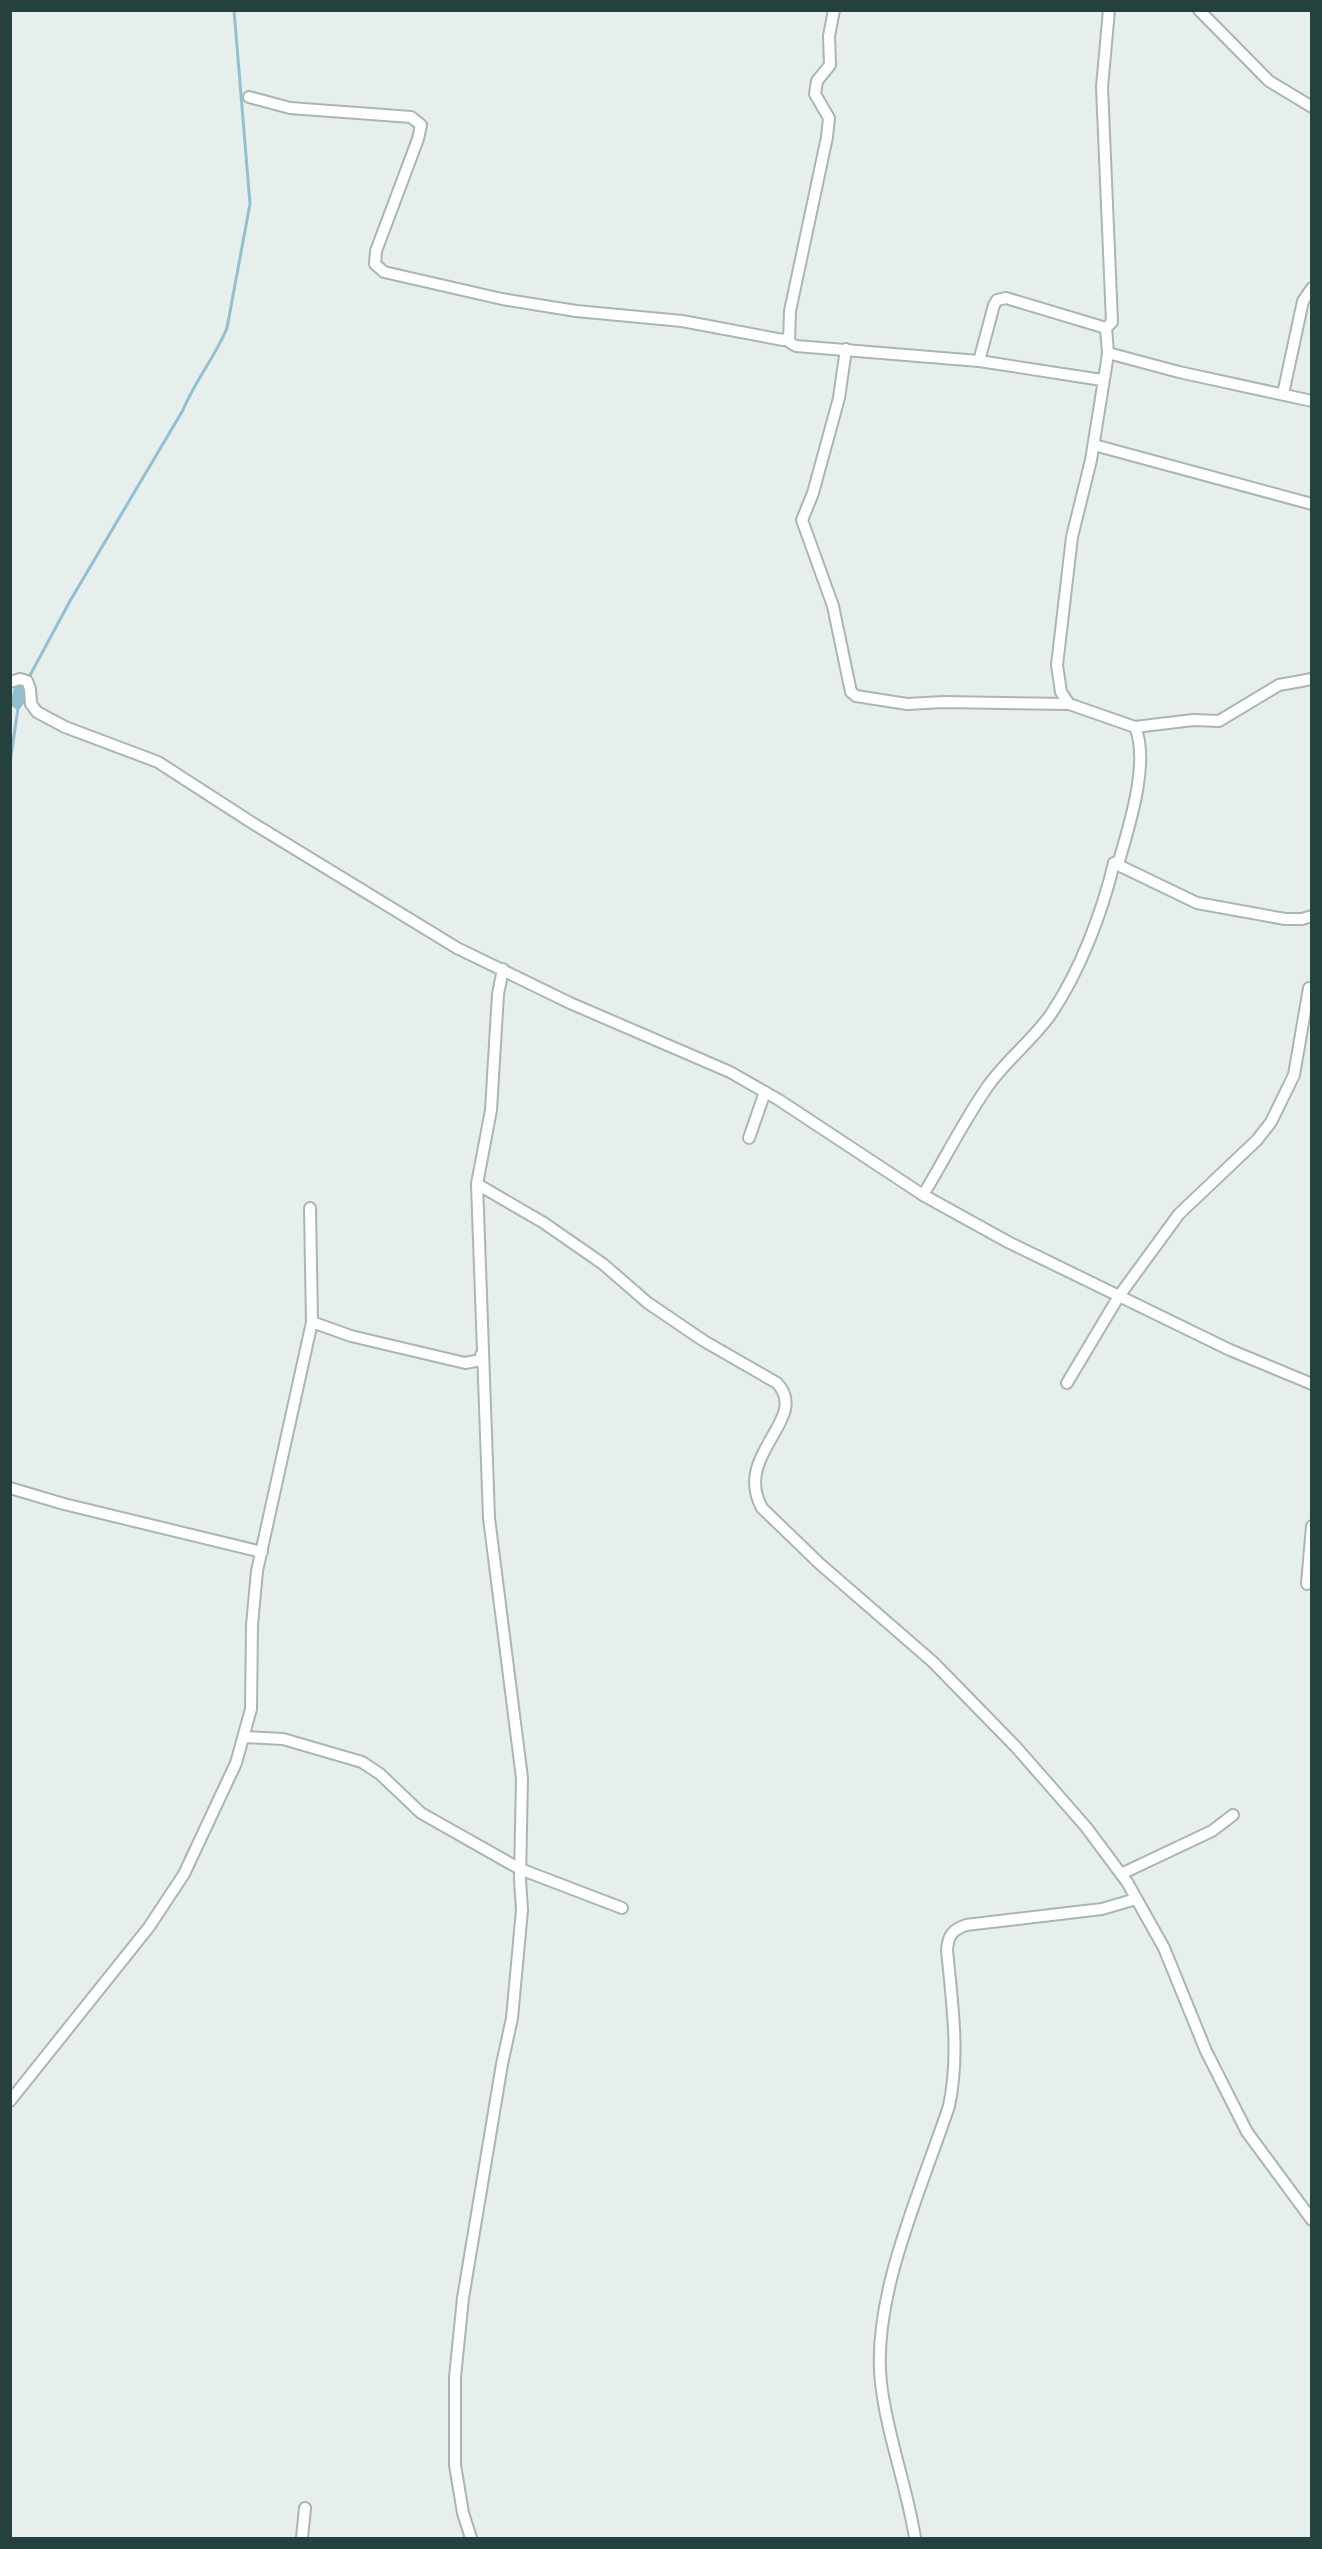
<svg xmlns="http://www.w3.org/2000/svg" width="1322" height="2549" font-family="Manrope,sans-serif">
<rect width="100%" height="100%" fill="#e6efec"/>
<path fill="#91c0d1" d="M17,683l9,1 3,13 -11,14 -6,-5c-1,-9 0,-15 5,-23z"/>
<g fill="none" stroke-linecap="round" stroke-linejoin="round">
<g stroke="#91c0d1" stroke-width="3">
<path d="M28,679l42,-78 113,-191c12,-29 32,-53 44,-82l23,-124 -16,-194"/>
<polyline points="10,763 18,708"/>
</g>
<g stroke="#a8b7b4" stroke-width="14">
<g id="minor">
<polyline points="834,10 829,36 830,65 817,81 815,94 829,118 827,137 790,311 789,342 796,346 979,361 1102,380"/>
<polyline points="1199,10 1269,81 1312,107"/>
<polyline points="249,97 290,108 411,117 421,125 418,139 376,251 375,264 384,272 502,299 576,311 682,321 783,340 788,338"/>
<polyline points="846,349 839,398 813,493 802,520 833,606 851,692 856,696 907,704 944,702 1069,704"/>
<polyline points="1108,353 1179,372 1312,401"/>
<polyline points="979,361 994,305 997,300 1006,298 1106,328"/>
<polyline points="1283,394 1303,301 1312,288"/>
<polyline points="1094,445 1312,504"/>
<polyline points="10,682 20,679 27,681 30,689 31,704 37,712 65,727 158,762 254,824 457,948 570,1003 730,1072 779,1100 923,1195 1008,1242 1230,1350 1312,1384"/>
<polyline points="1135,727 1193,720 1219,721 1279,685 1312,679"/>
<polyline points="1114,863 1197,903 1285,919 1302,919 1312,916"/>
<polyline points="749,1138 765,1092"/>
<path d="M477,1184l67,39 59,41 45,39 56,38 73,42c34,36 -45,71 -15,125l58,56 113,98 83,85 70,80 41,55 37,66 42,103 41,81 65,88"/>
<path d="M923,1195c22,-36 41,-75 65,-109 19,-27 45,-46 63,-72 29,-43 51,-101 63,-151l5,-2c10,-35 31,-99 16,-134l-66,-23 -8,-12 -4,-27 15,-128 19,-77 15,-93 2,-14 -2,-25 6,-6 -10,-235 7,-77"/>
<polyline points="310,1208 312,1322"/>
<polyline points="1067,1383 1119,1296 1179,1214 1257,1140 1271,1122 1294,1075 1309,988"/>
<polyline points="10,1488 64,1504 262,1552"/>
<polyline points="1307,1584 1312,1526"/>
<polyline points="244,1737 283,1739 362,1762 380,1774 421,1813 520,1869 622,1908"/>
<polyline points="1121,1874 1212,1831 1233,1815"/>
<polyline points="10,2101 149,1927 184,1874 236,1763 251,1709 252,1625 257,1571 312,1322 351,1336 465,1363 481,1360 481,1355"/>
<polyline points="302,2538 305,2508"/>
<polyline points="471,2538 463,2513 455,2465 455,2377 463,2298 502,2064 512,2018 522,1910 520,1879 522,1778 489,1518 477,1184 491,1110 498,994 503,969"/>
<path d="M915,2538c-8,-52 -28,-102 -34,-155 -10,-86 41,-195 68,-277 11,-52 3,-103 -2,-156 1,-14 5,-20 19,-25l136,-16 34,-10"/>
</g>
</g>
<use href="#minor" stroke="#fff" stroke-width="10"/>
</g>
<rect width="1322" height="2549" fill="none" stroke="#25413d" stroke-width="24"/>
</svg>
